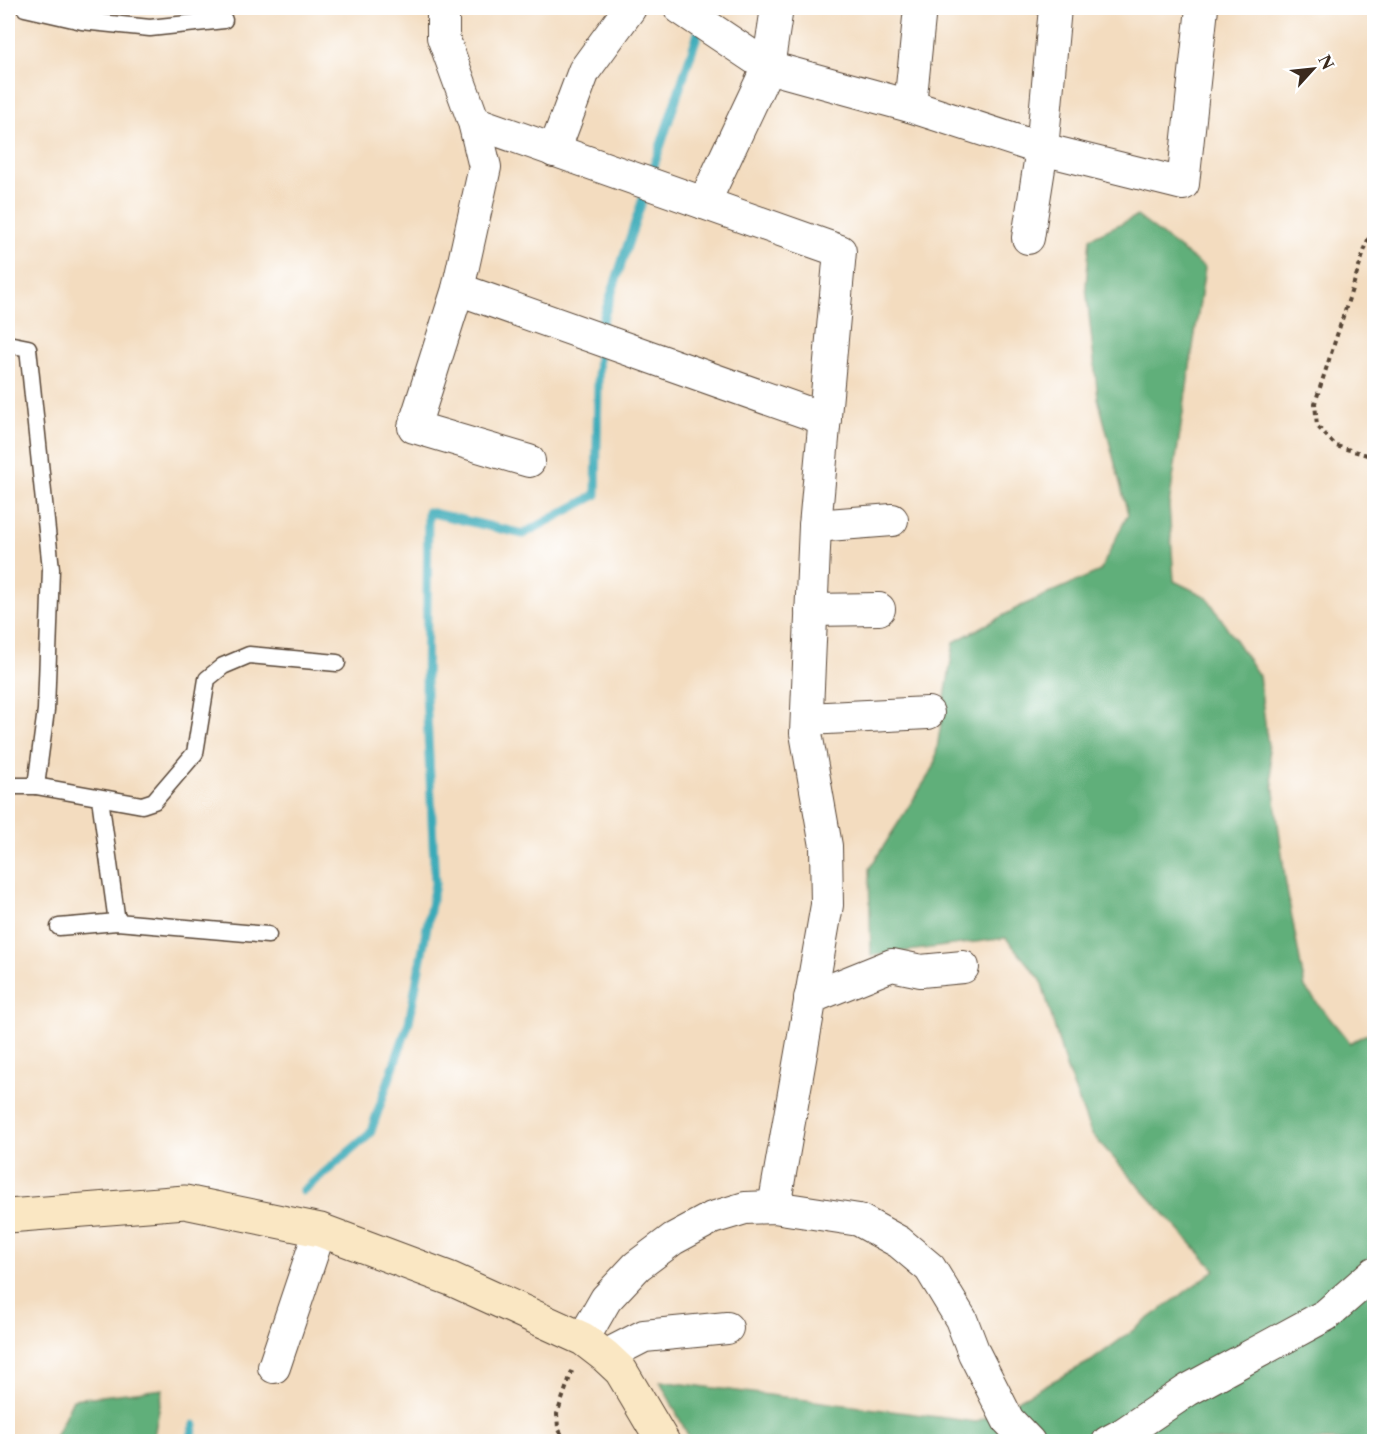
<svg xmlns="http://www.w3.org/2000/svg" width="1382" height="1449" font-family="'Libre Caslon Text',serif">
<rect width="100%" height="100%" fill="#fff"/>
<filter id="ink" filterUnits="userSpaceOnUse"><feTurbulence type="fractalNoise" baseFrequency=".0167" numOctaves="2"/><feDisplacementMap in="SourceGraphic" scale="12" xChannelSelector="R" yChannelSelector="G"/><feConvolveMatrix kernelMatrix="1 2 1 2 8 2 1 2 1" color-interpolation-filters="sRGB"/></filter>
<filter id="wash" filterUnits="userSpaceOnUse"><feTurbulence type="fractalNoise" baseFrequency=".008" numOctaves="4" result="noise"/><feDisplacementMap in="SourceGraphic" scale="24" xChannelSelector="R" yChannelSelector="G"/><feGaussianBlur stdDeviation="1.35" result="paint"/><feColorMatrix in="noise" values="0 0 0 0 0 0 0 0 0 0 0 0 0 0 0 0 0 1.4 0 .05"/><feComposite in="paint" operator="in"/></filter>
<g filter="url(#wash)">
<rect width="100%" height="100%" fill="#f3dcbf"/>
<g fill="#60af7a" stroke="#4e6c4c" stroke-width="1.5">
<polygon points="1137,216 1205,268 1169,505 1174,581 1207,597 1259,676 1286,885 1305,988 1350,1043 1374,1030 1374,1441 691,1441 660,1381 976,1422 1091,1361 1215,1270 1091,1133 1066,1067 1041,980 1006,938 871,956 869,869 934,767 954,642 1021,606 1100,571 1128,514 1098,398 1086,286 1090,238"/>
<polygon points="163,1389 153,1441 53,1441 73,1399"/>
</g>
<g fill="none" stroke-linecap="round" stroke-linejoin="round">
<g stroke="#3aaab8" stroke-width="9">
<polyline points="303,1191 370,1134 409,1022 435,884 426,693 428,512 523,534 596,495 599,331 700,27"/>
<polyline points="190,1442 194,1425"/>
</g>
</g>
</g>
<g filter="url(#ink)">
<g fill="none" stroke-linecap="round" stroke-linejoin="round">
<g stroke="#574536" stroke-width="19">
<g id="lane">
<polyline points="25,8 82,21 150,28 224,20"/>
<polyline points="8,344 28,348 51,569 46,710 36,786"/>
<polyline points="8,786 36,786 142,805 154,801 195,753 207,679 223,666 249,655 337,663"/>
<polyline points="100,798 117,922"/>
<polyline points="59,927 117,922 268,935"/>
</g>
</g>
<g stroke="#574536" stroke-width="34">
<g id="street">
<polyline points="443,8 443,37 474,122 485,167 458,289 414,427 529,461"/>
<polyline points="680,8 768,67 910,106 1042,149 1183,184 1202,8"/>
<polyline points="910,106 920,8"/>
<polyline points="474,122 840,251 815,526 806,733 826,846 827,905 774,1207"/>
<polyline points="554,151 584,71 630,8"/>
<polyline points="704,203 768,67 777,8"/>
<polyline points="1028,238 1042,149 1055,8"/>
<polyline points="458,289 825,419"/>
<polyline points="815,526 892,520"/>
<polyline points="811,610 879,609"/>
<polyline points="807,719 928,713"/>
<polyline points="810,998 892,965 921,971 963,967"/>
<polyline points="583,1339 606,1299 637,1266 673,1239 712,1218 745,1208 774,1207 859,1220 899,1242 930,1268 961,1319 974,1353 1008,1420 1029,1442"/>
<polyline points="605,1356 644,1336 727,1328"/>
<polyline points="274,1367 320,1230"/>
<polyline points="1108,1442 1123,1434 1188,1390 1326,1315 1374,1273"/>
</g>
</g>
<g stroke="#574536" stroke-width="35">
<polyline id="secondary" points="8,1216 185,1202 320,1230 451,1279 583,1339 605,1356 621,1371 663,1442"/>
</g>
<g stroke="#574536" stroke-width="4" stroke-dasharray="4.5 4.5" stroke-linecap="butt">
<polyline points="1374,221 1315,403 1317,426 1336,446 1374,457"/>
<polyline points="566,1442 558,1428 557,1414 572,1371"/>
</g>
<use href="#lane" stroke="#fff" stroke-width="16"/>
<use href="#street" stroke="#fff" stroke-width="32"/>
<use href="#secondary" stroke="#fae7c3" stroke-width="33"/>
</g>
</g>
<rect width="1382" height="1449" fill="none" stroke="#fff" stroke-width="30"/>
<g transform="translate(1313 69) rotate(63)" stroke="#ffffff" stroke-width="4.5" paint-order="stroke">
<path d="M0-4.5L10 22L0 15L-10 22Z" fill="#3b2a1e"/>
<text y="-9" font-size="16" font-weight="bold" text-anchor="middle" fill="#3b2a1e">N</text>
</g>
</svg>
